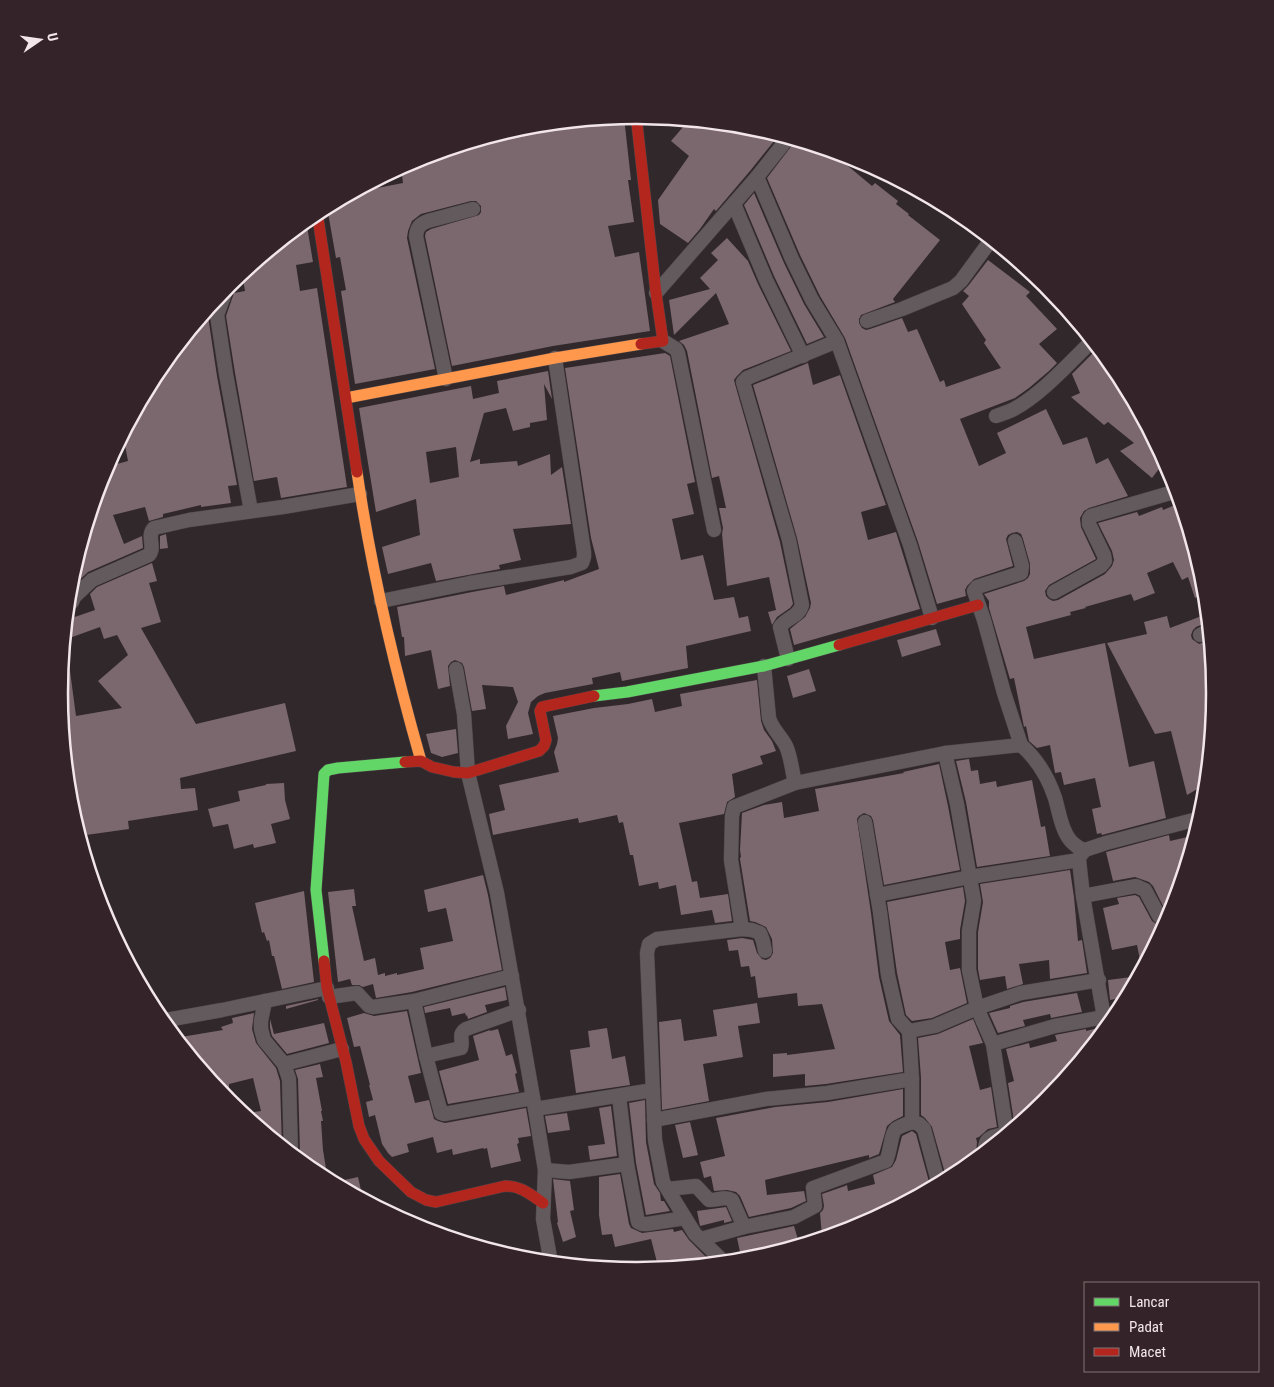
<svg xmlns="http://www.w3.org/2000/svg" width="1274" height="1387" font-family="'Roboto Condensed',sans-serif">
<rect width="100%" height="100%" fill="#30282a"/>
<g fill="#7b676e" fill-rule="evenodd">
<polygon points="624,117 631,180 628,180 634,222 608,226 615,257 639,252 650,331 553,346 452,366 425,236 426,232 431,229 479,215 481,212 481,206 476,201 471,201 421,214 412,221 408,231 407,238 435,369 355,384 341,291 346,290 340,257 336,258 327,207 366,186 367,190 403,183 401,167 416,159 524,126"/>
<polygon points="689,120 750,126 779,135 750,171 716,211 714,209 700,229 688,243 660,224 658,200 689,156 671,141"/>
<polygon points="796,140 838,153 836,156 872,186 875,183 898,201 896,204 909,214 908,215 940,240 893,299 895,302 861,315 859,319 859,323 862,328 866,330 870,329 902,318 908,332 917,329 940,382 944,380 946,387 1001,368 984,343 986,340 962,304 969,296 963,291 968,286 988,260 1030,292 1026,296 1057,329 1039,344 1057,363 1049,371 1029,388 1015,398 960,419 979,466 1006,453 997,433 1046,409 1063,445 1087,437 1096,464 1108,458 1128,496 1089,508 1084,511 1080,518 1081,527 1096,559 1049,585 1045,591 1046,596 1049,599 1053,601 1058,600 1105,574 1112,566 1114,560 1112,551 1098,523 1137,512 1139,516 1162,507 1163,510 1180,503 1204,581 1205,593 1195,598 1188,577 1182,580 1173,562 1147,573 1155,593 1134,601 1131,594 1085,607 1086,608 1070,612 1071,615 1026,627 1034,659 1105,643 1129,767 1154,761 1166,818 1102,835 1101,833 1097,834 1092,809 1101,807 1095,778 1064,785 1061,772 1055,773 1050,745 1037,748 1029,741 1026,726 1024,727 1023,722 1014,678 1010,679 989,608 989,601 984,594 1024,581 1028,578 1030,574 1030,564 1023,539 1021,534 1017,532 1012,533 1008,535 1006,539 1013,566 974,579 967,586 965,590 966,596 937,604 918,542 845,338 820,296 800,255 767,178"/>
<polygon points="754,193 784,263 804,304 824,337 807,344 774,276 744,205"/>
<polygon points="306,220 313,262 296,265 300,291 317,288 347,487 281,498 277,477 254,481 235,373 226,316 234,293 245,291 242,273"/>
<polygon points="727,238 748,261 758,284 791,351 743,370 737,376 734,380 735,384 780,542 793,604 790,608 777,617 772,625 768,612 776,610 769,577 727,586 722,534 723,528 719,508 726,508 719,476 712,478 687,351 684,345 679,341 729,324 716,293 674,335 669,300 710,289 700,278 718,260 711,253"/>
<polygon points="211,305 208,316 217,376 237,485 228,486 231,503 201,507 201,505 163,514 163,517 149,521 145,507 113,515 124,544 142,536 143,548 88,572 72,587 69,588 70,580 103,472 106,467 128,461 123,435 156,372"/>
<polygon points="1098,348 1113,366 1106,371 1126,387 1165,461 1152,478 1120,451 1134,443 1108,422 1104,425 1071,397 1080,393 1072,374"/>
<polygon points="665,353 670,356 695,482 687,484 694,514 672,519 681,560 703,555 714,600 734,597 739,618 748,616 751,631 686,646 688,668 622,681 620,672 592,678 593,684 545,693 538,696 531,702 528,713 533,734 508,739 506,726 518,702 513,687 482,685 486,709 472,711 464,667 462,663 455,660 451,662 448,666 450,686 438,689 431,650 405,656 404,637 402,637 397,607 472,592 504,586 506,595 564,580 564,582 599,569 591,538 565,368"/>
<polygon points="808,363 813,385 840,375 886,505 861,512 868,540 896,532 920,609 794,645 790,629 805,617 810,608 811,603 797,538 753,385"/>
<path d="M548,371l4,28 -8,-15 3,36 -17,3v4l-17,4 -7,-23 -22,5 -14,49 10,-3v5l37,-3 1,5 32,-12 1,21 11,-8 9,57 -58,5 8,31 -22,5 1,4 -64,12 -5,-18 -43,11 -6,-27 38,-12 -4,-36 -40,13 -17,-104 112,-22 2,13 26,-6 -2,-12zM456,447l3,30 -29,6 -4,-31z"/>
<polygon points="166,534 168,548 160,549 160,536"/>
<polygon points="152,563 157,581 149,583 161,622 141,628 196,724 285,703 296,751 180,778 181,789 195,788 198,810 128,821 129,829 79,836 70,806 59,693 62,656 68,656 76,716 122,708 98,681 128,655 117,635 104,639 100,627 64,640 66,620 95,610 90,594 97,587"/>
<polygon points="1207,614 1208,622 1196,627 1193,630 1191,635 1192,639 1199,644 1210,640 1215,694 1206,784 1187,795 1171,731 1155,734 1107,643 1147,634 1144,622 1167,616 1170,628"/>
<polygon points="936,629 941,645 902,657 897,640"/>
<polygon points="809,669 816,691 793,698 787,676"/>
<polygon points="757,680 761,721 764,730 772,741 776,751 760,756 763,764 732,774 735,797 727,802 724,814 679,823 692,882 697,881 700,898 728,894 732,921 715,923 712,910 681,915 676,885 659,889 658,882 639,886 633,855 630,855 623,822 619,823 617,815 579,823 578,818 493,835 489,814 505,810 499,785 559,772 554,752 557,744 558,738 553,716 594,708 628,704 652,699 655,712 682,706 680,694"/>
<polygon points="456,729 458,753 442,757 431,753 426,734"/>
<polygon points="969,759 971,771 978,770 980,784 996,781 997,787 1032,780 1041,827 1045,826 1050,856 977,867 966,802 956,761"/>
<polygon points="939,764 948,806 960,870 884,885 873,820 871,816 864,813 859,816 857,819 871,913 879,977 889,1021 900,1035 903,1072 826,1084 805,1086 805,1074 773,1077 773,1054 787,1053 787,1055 835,1049 822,1004 798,1006 797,993 758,998 755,976 751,977 749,966 741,967 738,950 729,951 727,940 742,938 753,940 757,953 762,959 766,960 770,958 773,953 772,939 766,927 755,922 750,921 740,859 740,858 741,857 740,850 742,813 764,805 782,802 784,818 819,811 815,789 904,773 903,772"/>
<polygon points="284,783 285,800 290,819 271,824 276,843 254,848 253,844 234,849 228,824 213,827 208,809 240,801 238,791 266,785 266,784"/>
<polygon points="1169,835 1170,841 1196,835 1172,913 1165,910 1153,886 1149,882 1135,877 1113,881 1106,852"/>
<polygon points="1070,870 1074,897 1078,941 1082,940 1087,973 1050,979 1049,960 1019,964 1023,984 1007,989 1005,976 980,980 978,969 978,932 983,902 980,884"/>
<polygon points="483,875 488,895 502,970 412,992 376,998 373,984 363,987 359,985 352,985 350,979 338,982 328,892 354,889 356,906 352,906 364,961 375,958 378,975 385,973 385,976 397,973 397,975 424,969 420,948 453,941 446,908 428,912 424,890"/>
<polygon points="963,887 965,901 960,930 960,939 945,942 950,970 960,968 967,1003 932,1018 912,1021 906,1015 897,973 887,902"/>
<polygon points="304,891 314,982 282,989 274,956 272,956 269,940 267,941 264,932 262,933 255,903"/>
<polygon points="1135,895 1139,897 1152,921 1164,929 1142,970 1137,945 1112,950 1103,908 1119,904 1117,898"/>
<polygon points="1139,976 1132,988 1118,1014 1115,999 1110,1000 1108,980"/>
<polygon points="505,987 507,1000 485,1005 487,1012 468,1019 467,1015 466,1016 465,1013 452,1016 450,1008 425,1013 424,1007"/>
<polygon points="1077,993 1082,1012 1051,1018 1050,1014 1023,1020 1025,1026 998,1033 989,1013 1010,1008 1010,1006 1023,1002"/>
<polygon points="318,999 318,1000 286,1009 286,1006"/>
<polygon points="757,1003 760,1023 738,1026 743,1057 703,1064 709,1101 662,1110 659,1022 681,1019 684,1041 717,1036 713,1010"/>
<polygon points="407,1011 421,1073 408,1076 415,1103 429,1100 434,1119 438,1121 445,1123 526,1108 531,1136 518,1138 519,1143 517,1144 521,1161 491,1168 487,1148 484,1149 483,1148 453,1155 452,1149 437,1153 433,1137 407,1144 409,1152 392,1157 388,1153 382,1144 375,1115 369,1117 366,1102 373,1100 369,1085 370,1085 360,1046 354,1047 347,1018 364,1013 374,1016"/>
<polygon points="254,1013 252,1029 256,1043 276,1068 280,1081 282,1147 242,1114 261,1111 253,1078 229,1084 229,1103 175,1038 223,1030 221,1027 233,1023 232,1018"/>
<polygon points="270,1019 274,1034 324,1023 329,1043 287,1054 272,1036 270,1028"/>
<polygon points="973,1019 983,1043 969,1046 980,1090 991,1087 997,1127 988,1129 979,1137 976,1138 977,1142 976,1155 974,1156 976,1160 958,1174 947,1180 932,1127 925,1118 921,1115 921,1078 918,1038 938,1034"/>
<polygon points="607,1028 612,1059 625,1056 630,1085 576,1093 570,1050 590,1047 588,1031"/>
<polygon points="498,1029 506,1056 512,1054 517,1073 515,1074 519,1092 448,1104 439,1071 479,1060 473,1036 490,1030 490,1031"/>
<polygon points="1086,1029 1086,1031 1094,1029 1097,1041 1046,1103 1015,1128 1008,1083 1014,1081 1006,1049 1029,1043 1030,1048 1057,1041 1055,1035"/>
<polygon points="320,1064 323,1077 316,1078 322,1111 321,1111 323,1121 321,1121 323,1150 328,1181 316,1174 298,1159 300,1154 298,1079 295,1070"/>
<polygon points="903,1089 903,1116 893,1121 887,1126 879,1154 869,1158 869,1155 765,1180 767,1195 804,1191 806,1201 791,1208 749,1217 740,1196 736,1192 727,1190 714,1191 711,1176 704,1178 700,1162 725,1156 716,1118 775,1107 828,1102"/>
<polygon points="645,1100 646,1142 654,1184 660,1193 661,1201 664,1201 670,1211 646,1215 636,1163 629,1103"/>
<polygon points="611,1106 617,1156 590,1160 588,1146 605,1144 599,1108"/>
<polygon points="567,1113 570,1130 548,1133 545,1116"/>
<polygon points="690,1122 698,1155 683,1158 675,1125"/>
<polygon points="912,1131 916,1134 931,1189 858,1228 839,1234 822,1236 820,1213 823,1210 824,1206 822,1194 845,1186 847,1185 848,1191 875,1184 873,1175 892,1167 896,1160 902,1136"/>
<polygon points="620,1174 629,1224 631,1228 642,1233 673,1229 674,1232 682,1230 689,1240 706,1257 711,1264 659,1270 651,1239 615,1247 612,1234 602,1235 599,1215 599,1177"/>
<polygon points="358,1177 363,1199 331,1183"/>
<polygon points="553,1179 570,1181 574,1210 570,1211 576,1237 563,1242 557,1223 558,1222"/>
<polygon points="726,1207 732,1221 724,1223 724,1220 700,1226 697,1211"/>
<polygon points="794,1226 799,1243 773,1250 774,1253 750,1261 742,1261 737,1238"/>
</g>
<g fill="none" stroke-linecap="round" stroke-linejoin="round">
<g stroke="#4c4447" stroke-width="15">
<g id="street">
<polyline points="757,177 792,259 812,300 837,341 910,545 932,618"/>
<polyline points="734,204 766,280 803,356"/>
<polyline points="228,285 217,315 226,374 251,511"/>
<polyline points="656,293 757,177 788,138"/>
<polyline points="867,321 902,309 953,288 961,281 991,240"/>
<polyline points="663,341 676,349 678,353 714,530"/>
<path d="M446,379l-30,-143c1,-9 4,-12 12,-15l45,-12"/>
<path d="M996,416c6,-2 12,-4 18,-7 28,-15 55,-46 78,-68"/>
<polyline points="1015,541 1022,566 1021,573 977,587 974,591 984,620 1004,693 1021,745"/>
<polyline points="1054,592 1101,566 1105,561 1104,555 1089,524 1089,519 1091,516 1177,491"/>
<polyline points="381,601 470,583 571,567 582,563 584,557 584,552 555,358"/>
<path d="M67,606l5,-4 2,-5 18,-17 57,-25c7,-8 -3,-19 5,-27l35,-8 94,-13 77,-13"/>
<polyline points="1200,635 1209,631"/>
<path d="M788,659l-8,-32c6,-9 19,-10 22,-22l-13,-65 -46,-158 4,-4 90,-37"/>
<path d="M764,666l5,52c3,11 12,18 17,28 5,11 6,25 9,37"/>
<polyline points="456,669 464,714 468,773 497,893 535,1109 545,1170 543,1219 551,1263"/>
<path d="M945,753l12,51 17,97 -5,30v39l8,38 16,36 13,84c-2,11 -14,5 -19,13 -2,3 -2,9 -3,12"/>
<polyline points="865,822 880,912 888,975 898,1019 909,1031 935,1026 977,1008 1021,993 1099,980"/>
<polyline points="877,895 970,877 1079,860"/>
<polyline points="1083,896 1136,886 1145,890 1159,916 1168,921"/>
<path d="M742,929l-11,-69 1,-44 2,-9 61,-24 150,-30 76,-8c16,14 27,32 34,53 4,13 7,37 19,46 3,3 7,5 11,6"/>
<polyline points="329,997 357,993 369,1006 373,1007 414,1001 512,976"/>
<polyline points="265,1001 261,1021 261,1029 264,1040 284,1064 289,1079 291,1154"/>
<polyline points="414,1001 426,1056 441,1113 444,1114 533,1098"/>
<polyline points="161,1021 222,1010 327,988"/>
<polyline points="1106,1029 1083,896 1079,860 1080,856 1085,850 1106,843 1201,818"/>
<polyline points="909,1031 912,1079 912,1122 919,1124 924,1129 939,1185"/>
<polyline points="993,1044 1055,1026 1104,1017"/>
<path d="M426,1056l35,-8c3,-8 -4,-13 5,-19l53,-19"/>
<polyline points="284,1064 342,1049"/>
<polyline points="619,1096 627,1164 638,1222 642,1224 647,1224 685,1218"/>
<polyline points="535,1109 653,1090"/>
<polyline points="654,1120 766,1099 827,1093 912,1079"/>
<polyline points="545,1170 569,1172 627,1164"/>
<path d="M668,1189l28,-3 13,14c9,0 16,-4 23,0l12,27 50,-10 21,-11 -2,-18 73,-27c4,-7 5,-28 10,-32 4,-3 11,-5 16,-7"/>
<polyline points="701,1239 744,1227"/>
<polyline points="725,1263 695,1234 663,1182 655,1140 647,953 649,944 657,939 742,929 752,930 760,933 763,941 765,951"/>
</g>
</g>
<g stroke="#4c4447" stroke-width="12">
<g id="fast">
<polyline points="594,696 627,692 764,666 839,645"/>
<polyline points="324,961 316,890 324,774 328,770 338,768 405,762"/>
</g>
</g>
<g stroke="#4c4447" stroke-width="12">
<g id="slow">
<polyline points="346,398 555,358 641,344"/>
<path d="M357,472c14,97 37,194 64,289"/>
</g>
</g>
<g stroke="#4c4447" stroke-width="12">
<g id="jam">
<polyline points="636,115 656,293 663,341 641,344"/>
<polyline points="947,207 1007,253"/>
<polyline points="317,212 357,472"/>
<polyline points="839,645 978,605"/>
<polyline points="405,762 421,761 432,767 454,772 468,773 539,751 544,746 546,740 540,711 542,707 594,696"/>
<path d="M324,961l3,27 19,74 13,64 5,13 15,22 32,31 15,8 10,2 69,-16c16,0 25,8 38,17"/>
</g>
</g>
<use href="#street" stroke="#625a5c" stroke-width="14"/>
<use href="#fast" stroke="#63d668" stroke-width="11"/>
<use href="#slow" stroke="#ff974d" stroke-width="11"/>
<use href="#jam" stroke="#b3261e" stroke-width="11"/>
</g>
<path d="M0 0H1274V1387H0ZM68 693a569 569 0 1 1 1138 0a569 569 0 1 1-1138 0Z" fill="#342429" fill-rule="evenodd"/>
<path fill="none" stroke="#f2e6ea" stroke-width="2.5" d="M68 693a569 569 0 1 1 1138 0a569 569 0 1 1-1138 0Z"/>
<rect x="1084" y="1282" width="175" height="90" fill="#342429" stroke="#807276"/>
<rect x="1094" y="1298" width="25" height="8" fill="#63d668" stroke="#807276"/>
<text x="1129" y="1307" font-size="15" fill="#f2e6ea">Lancar</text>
<rect x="1094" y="1323" width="25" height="8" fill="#ff974d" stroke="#807276"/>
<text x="1129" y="1332" font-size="15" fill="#f2e6ea">Padat</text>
<rect x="1094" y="1348" width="25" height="8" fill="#b3261e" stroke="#807276"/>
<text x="1129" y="1357" font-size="15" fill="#f2e6ea">Macet</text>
<g transform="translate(40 40) rotate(77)" stroke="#342429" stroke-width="4" paint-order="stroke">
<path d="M0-4L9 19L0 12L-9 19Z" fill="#f2e6ea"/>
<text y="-8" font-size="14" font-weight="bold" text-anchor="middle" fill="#f2e6ea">U</text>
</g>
</svg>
